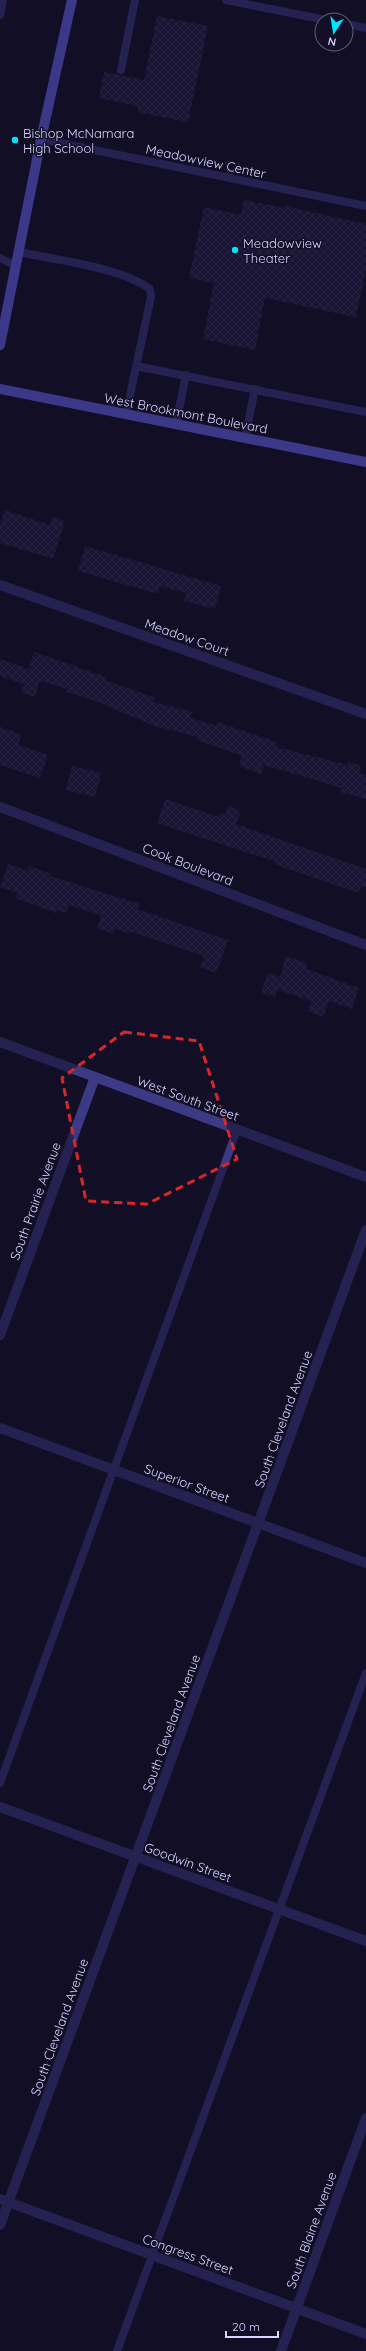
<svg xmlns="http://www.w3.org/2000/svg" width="366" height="2351" font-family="Quicksand,sans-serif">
<defs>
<pattern id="building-cross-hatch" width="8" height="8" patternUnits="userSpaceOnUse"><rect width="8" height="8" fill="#241b47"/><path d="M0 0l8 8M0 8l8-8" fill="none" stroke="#433b63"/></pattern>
</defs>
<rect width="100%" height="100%" fill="#130f26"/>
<g fill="url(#building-cross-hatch)">
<polygon points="157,16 208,26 188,122 137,112 138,106 99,98 104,72 144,80"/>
<polygon points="244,200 284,208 284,206 366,224 366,270 356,317 265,298 255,350 203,339 214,283 189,278 204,207 241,215"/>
<polygon points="5,510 50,525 53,517 65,521 53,559 0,543 0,525"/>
<polygon points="85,546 221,586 215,609 184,601 186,593 160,586 158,594 78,571"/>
<polygon points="34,652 106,677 105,680 155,698 153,702 192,712 190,718 216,726 217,722 277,742 276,747 348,765 349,762 361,765 359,773 366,775 366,799 340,792 342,788 264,765 261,774 239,766 242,756 197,740 198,737 155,726 106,706 107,705 67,692 67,689 40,681 35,697 21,693 24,684 0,676 0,659 29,669"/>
<polygon points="0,727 21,734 18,745 48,755 40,778 0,765"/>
<polygon points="72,766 101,773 95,797 66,790"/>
<polygon points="165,799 218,817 219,813 225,815 228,806 241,811 236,824 366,869 366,888 361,886 359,893 274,864 274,861 157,823"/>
<polygon points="8,864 28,871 29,866 51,874 50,876 140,904 138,909 228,940 216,973 200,967 204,956 131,932 130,934 115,929 114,934 97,928 101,915 69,905 66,913 57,910 56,913 16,898 18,893 0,887"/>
<polygon points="286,956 307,963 306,968 317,973 359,988 352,1009 329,1001 323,1017 308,1011 311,1001 278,990 275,997 261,993 267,973 280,977"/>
</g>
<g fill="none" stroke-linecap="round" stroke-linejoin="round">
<g stroke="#3d3a85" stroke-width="8">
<polyline points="226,0 326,20"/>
<polyline points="0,15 3,0"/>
<polyline points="346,24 366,28"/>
<polyline points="121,70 135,0"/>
<polyline points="41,139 366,206"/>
<path d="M19,252c37,8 101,15 131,37l1,8 -25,117"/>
<polyline points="0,258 16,266"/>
<polyline points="136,366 366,412"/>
<polyline points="176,424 186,375"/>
<polyline points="245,438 255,389"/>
<polyline points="0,1783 237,1130"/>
<polyline points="117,2351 366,1673"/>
</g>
<g stroke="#3d3a85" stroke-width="10">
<polyline points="0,585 366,714"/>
<polyline points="0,807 366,945"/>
<polyline points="0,1042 366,1177"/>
<polyline points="0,1335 95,1077"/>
<polyline points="0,1428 366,1563"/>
<polyline points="0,1807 366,1941"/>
<polyline points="0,2199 366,2334"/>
<polyline points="0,2225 366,1230"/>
<polyline points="281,2351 366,2118"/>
</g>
<g stroke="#6f6bff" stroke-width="10">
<polyline points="0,345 41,139 72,0"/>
<polyline points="0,389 366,462"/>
</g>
</g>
<path d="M0 0H366V2351H0ZM124,1032l75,9 38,118 -90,45 -61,-3 -24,-123z" fill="#130f26" fill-opacity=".55" fill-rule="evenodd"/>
<path fill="none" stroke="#d62828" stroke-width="3" stroke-dasharray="8 5" stroke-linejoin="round" d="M124,1032l75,9 38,118 -90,45 -61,-3 -24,-123z"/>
<g fill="#00e5ff" stroke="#130f26" stroke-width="1.5">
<circle cx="15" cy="140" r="4"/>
<circle cx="235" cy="250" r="4"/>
</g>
<g text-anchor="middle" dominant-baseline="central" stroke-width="3" stroke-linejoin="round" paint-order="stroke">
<g font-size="13" fill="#d9d4ff" stroke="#130f26" text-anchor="start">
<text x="23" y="133">Bishop McNamara<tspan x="23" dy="15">High School</tspan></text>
<text x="243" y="243">Meadowview<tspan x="243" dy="15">Theater</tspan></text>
</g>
<g font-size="13" fill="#d9d4ff" stroke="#130f26">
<text transform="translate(206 161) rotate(12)">Meadowview Center</text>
<text transform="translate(186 413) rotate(11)">West Brookmont Boulevard</text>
<text transform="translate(187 637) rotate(19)">Meadow Court</text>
<text transform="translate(188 864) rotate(21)">Cook Boulevard</text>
<text transform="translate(188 1098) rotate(20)">West South Street</text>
<text transform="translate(35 1201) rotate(-70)">South Prairie Avenue</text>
<text transform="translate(283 1419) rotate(-70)">South Cleveland Avenue</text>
<text transform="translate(187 1483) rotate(20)">Superior Street</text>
<text transform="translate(171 1723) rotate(-70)">South Cleveland Avenue</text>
<text transform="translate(188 1862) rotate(20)">Goodwin Street</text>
<text transform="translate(59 2027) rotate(-70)">South Cleveland Avenue</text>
<text transform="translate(311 2230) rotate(-70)">South Blaine Avenue</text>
<text transform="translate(188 2254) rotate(20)">Congress Street</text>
</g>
</g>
<g transform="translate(334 32) rotate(192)"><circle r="19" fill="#130f26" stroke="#625e7d"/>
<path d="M0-3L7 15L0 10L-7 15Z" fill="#00e5ff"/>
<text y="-6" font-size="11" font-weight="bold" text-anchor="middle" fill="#d9d4ff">N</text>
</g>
<path d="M226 2331v6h52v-6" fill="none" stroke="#d9d4ff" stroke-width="2"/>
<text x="232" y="2331" font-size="12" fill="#d9d4ff" stroke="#130f26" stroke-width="3" paint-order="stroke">20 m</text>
</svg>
